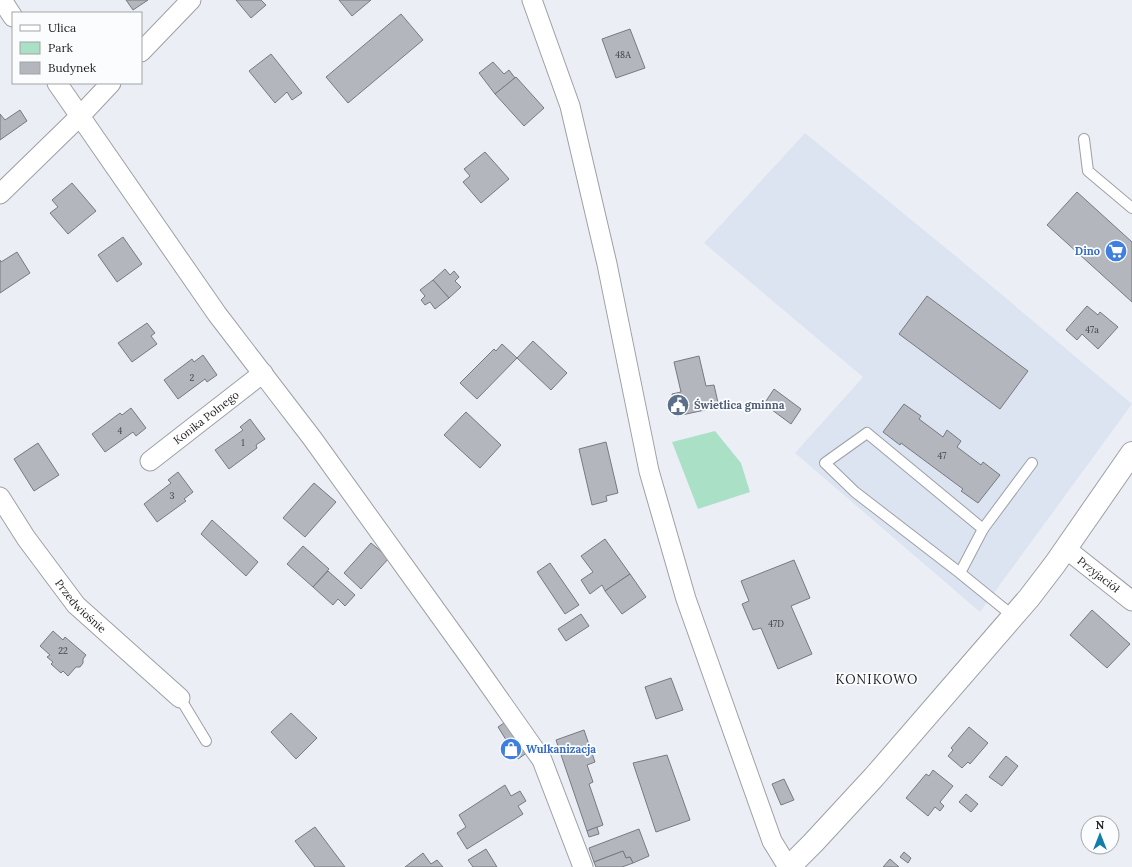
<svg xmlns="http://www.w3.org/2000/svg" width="1132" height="867" font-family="Lora,serif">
<rect width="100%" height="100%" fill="#ebeff5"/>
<polygon fill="#dce4f1" points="805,133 958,258 1132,404 980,612 795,453 863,377 704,243"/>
<polygon fill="#aae1c6" points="715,431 741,463 750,492 698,509 672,442"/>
<g fill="#b3b6bc" stroke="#777a80">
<polygon points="126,0 148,0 133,10"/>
<polygon points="236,0 261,0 266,5 251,18"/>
<polygon points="339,0 371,0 352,16"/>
<polygon points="401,14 423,40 348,103 326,77"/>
<polygon points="630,29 645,68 616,78 602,39"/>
<polygon points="271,54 302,93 292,100 287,92 275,103 249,71"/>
<polygon points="493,62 504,74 509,70 515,78 495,94 479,73"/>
<polygon points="516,77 544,108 524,126 495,94"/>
<polygon points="20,110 27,121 0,140 0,114 5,120"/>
<polygon points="485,152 509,179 481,203 463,182 470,176 464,169"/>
<polygon points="72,183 96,211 68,234 50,213 58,207 52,200"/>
<polygon points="1077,192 1132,242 1132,302 1047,225"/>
<polygon points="123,237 142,264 117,282 98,255"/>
<polygon points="17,252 30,273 0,293 0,260 1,262"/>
<polygon points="445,269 450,275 454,271 459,277 455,281 461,287 449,298 433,280"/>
<polygon points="433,280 449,298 435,309 430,302 425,305 421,300 425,296 420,290"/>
<polygon points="927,296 1028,371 1000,409 899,334"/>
<polygon points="1087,306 1098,315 1100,312 1118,327 1098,349 1082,334 1077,340 1066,330"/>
<polygon points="147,323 155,333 151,336 157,344 132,362 118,343"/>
<polygon points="533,341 567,373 551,390 517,358"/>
<polygon points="502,344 517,358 477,399 460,383 494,349 496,351"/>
<polygon points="203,355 217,375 207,382 205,379 178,399 164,380 192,359 194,362"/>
<polygon points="699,356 706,386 714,385 719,407 677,416 672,394 681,392 674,362"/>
<polygon points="774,389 801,409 791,424 764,404"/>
<polygon points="904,404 921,416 919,419 943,437 947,430 961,441 957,447 981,465 983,462 1000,475 978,503 961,491 963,489 901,443 900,445 883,432"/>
<polygon points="131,408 146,428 136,436 133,432 105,452 92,434 120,413 122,415"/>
<polygon points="466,412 501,445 480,468 444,435"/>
<polygon points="250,419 265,439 256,445 257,448 229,469 215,450 243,430 240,427"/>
<polygon points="606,442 618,493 606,496 607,501 592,505 579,449"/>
<polygon points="38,443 59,475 34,491 14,459"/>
<polygon points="178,472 193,492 184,499 186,501 157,522 144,504 171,483 168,480"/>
<polygon points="314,483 336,502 305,537 283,518"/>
<polygon points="212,520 258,562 246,576 201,534"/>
<polygon points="605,539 630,574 605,591 602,585 590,594 581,580 593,572 581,556"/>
<polygon points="371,543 389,558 361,589 344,573"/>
<polygon points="303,546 329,569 313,587 287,564"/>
<polygon points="794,560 810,598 791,606 812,654 778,669 761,628 753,630 742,604 749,601 741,581"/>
<polygon points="550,563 579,605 565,614 537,572"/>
<polygon points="328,571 355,595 345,606 338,599 333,605 313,587"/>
<polygon points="630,574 646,597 622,614 605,591"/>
<polygon points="1092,610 1130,644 1107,668 1070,635"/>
<polygon points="581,614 589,626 566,641 558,629"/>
<polygon points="53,631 63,640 65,637 86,655 83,659 83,663 80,667 76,667 68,676 63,671 61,673 51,664 53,662 47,657 50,655 40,646"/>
<polygon points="671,678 683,710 656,719 645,687"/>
<polygon points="291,713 317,738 296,759 271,732"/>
<polygon points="507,721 528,752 518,759 498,727"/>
<polygon points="969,727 988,743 970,764 968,762 962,768 948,756 953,750 951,748"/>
<polygon points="584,730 595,762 587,765 593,782 589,784 603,825 587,831 556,740"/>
<polygon points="667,755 690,820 656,832 633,763"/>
<polygon points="1006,756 1018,766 1002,786 989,777"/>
<polygon points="933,770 953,786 940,802 944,806 940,811 935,807 928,816 906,798 926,774 929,776"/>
<polygon points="784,779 794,800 781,805 772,784"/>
<polygon points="505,785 511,796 520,791 526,801 518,806 523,814 467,849 457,833 466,827 459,815"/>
<polygon points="966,794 978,804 971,812 959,802"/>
<polygon points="315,827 345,867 315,867 295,841"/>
<polygon points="597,827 599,834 589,837 587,831"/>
<polygon points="639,829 649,856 633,863 630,857 626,858 623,851 594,862 589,848"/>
<polygon points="486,849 497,867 473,867 468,860"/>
<polygon points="623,851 626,858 630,857 633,863 622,867 596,867 594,862"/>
<polygon points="904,852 911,858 908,863 900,857"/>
<polygon points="423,853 431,864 437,860 443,867 405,867"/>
<polygon points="890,859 899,867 883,867"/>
</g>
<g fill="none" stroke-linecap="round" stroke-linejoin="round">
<g stroke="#9da0a6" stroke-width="12">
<g id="lane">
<polyline points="1084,139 1088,171 1132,208"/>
<polyline points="983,529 1032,463"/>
<polyline points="960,573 983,529 867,433 825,463 855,492 960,573 1013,616"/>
<polyline points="180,698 206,741"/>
</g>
</g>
<g stroke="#9da0a6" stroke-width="21">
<g id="street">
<polyline points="2,0 13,17"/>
<polyline points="532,0 570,106 607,264 649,471 686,599 772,841 788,867"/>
<polyline points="141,52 191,0"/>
<polyline points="57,83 217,314 312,438 471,659 542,760 583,867"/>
<polyline points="0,194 80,116 111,83"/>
<path id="s1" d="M150,461l113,-88"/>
<path id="s2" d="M0,497l26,41 50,67 104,93"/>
<path id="s3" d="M1065,548l67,53"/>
</g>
</g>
<g stroke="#9da0a6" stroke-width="24">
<polyline id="secondary" points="789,867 813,843 874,777 1029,598 1055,564 1132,453"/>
</g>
<use href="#lane" stroke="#fff" stroke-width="10"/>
<use href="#street" stroke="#fff" stroke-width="19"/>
<use href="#secondary" stroke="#fff" stroke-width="22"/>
</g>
<defs>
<g id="supermarket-disc" transform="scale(1.15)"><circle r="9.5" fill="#3f7fe0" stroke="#fafcfe"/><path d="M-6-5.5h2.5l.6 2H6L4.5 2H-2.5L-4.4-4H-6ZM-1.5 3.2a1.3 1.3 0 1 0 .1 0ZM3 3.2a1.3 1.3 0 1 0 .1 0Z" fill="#fff"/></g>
<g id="civic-disc" transform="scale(1.15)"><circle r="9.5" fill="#5c6f8a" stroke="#fafcfe"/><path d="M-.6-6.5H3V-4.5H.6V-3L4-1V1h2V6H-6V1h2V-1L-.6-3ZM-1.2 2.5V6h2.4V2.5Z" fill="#fff"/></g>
<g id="shop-disc" transform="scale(1.15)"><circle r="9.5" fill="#3f7fe0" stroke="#fafcfe"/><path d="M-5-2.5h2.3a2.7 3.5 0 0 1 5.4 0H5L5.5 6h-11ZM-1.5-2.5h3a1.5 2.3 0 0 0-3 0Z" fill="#fff"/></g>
</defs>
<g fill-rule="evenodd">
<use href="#supermarket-disc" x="1116" y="251"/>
<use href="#civic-disc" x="678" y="405"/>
<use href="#shop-disc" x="511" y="749"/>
</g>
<g text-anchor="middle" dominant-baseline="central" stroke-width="3.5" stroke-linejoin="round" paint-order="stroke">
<g font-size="9" fill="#424346">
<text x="623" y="54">48A</text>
<text x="1092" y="329">47a</text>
<text x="192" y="377">2</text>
<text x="120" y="430">4</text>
<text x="243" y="442">1</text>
<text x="942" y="455">47</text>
<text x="172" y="495">3</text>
<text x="776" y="623">47D</text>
<text x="63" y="650">22</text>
</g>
<g font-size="11" font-weight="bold" fill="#366cbe" stroke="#fafcfe" text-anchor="end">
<text x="1100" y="251">Dino</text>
<text x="526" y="749" text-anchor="start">Wulkanizacja</text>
</g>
<g font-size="11" font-weight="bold" fill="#4e5e75" stroke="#fafcfe" text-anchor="start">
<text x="694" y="405">Świetlica gminna</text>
</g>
<g font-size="11" fill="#1c1d1f" stroke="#fafcfe">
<text stroke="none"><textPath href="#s1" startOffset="71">Konika Polnego</textPath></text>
<text stroke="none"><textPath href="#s3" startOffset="43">Przyjaciół</textPath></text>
<text stroke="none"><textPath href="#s2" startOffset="136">Przedwiośnie</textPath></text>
</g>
<g font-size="13" letter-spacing="1" fill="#1c1d1f" stroke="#fafcfe">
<text x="877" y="679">KONIKOWO</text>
</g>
</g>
<rect x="12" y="12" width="130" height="72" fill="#fafcfe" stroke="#a1a3a5"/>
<rect x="20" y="25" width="20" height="6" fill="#ffffff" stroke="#a1a3a5"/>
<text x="48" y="32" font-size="12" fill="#1c1d1f">Ulica</text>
<rect x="20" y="42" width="20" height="12" fill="#aae1c6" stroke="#a1a3a5"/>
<text x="48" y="52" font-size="12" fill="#1c1d1f">Park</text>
<rect x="20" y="62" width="20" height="12" fill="#b3b6bc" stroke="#a1a3a5"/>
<text x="48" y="72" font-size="12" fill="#1c1d1f">Budynek</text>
<g transform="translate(1100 835)"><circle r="19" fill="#fafcfe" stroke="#a1a3a5"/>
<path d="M0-3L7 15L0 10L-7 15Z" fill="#127ea7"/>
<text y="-6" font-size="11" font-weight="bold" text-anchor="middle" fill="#1c1d1f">N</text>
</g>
</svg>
